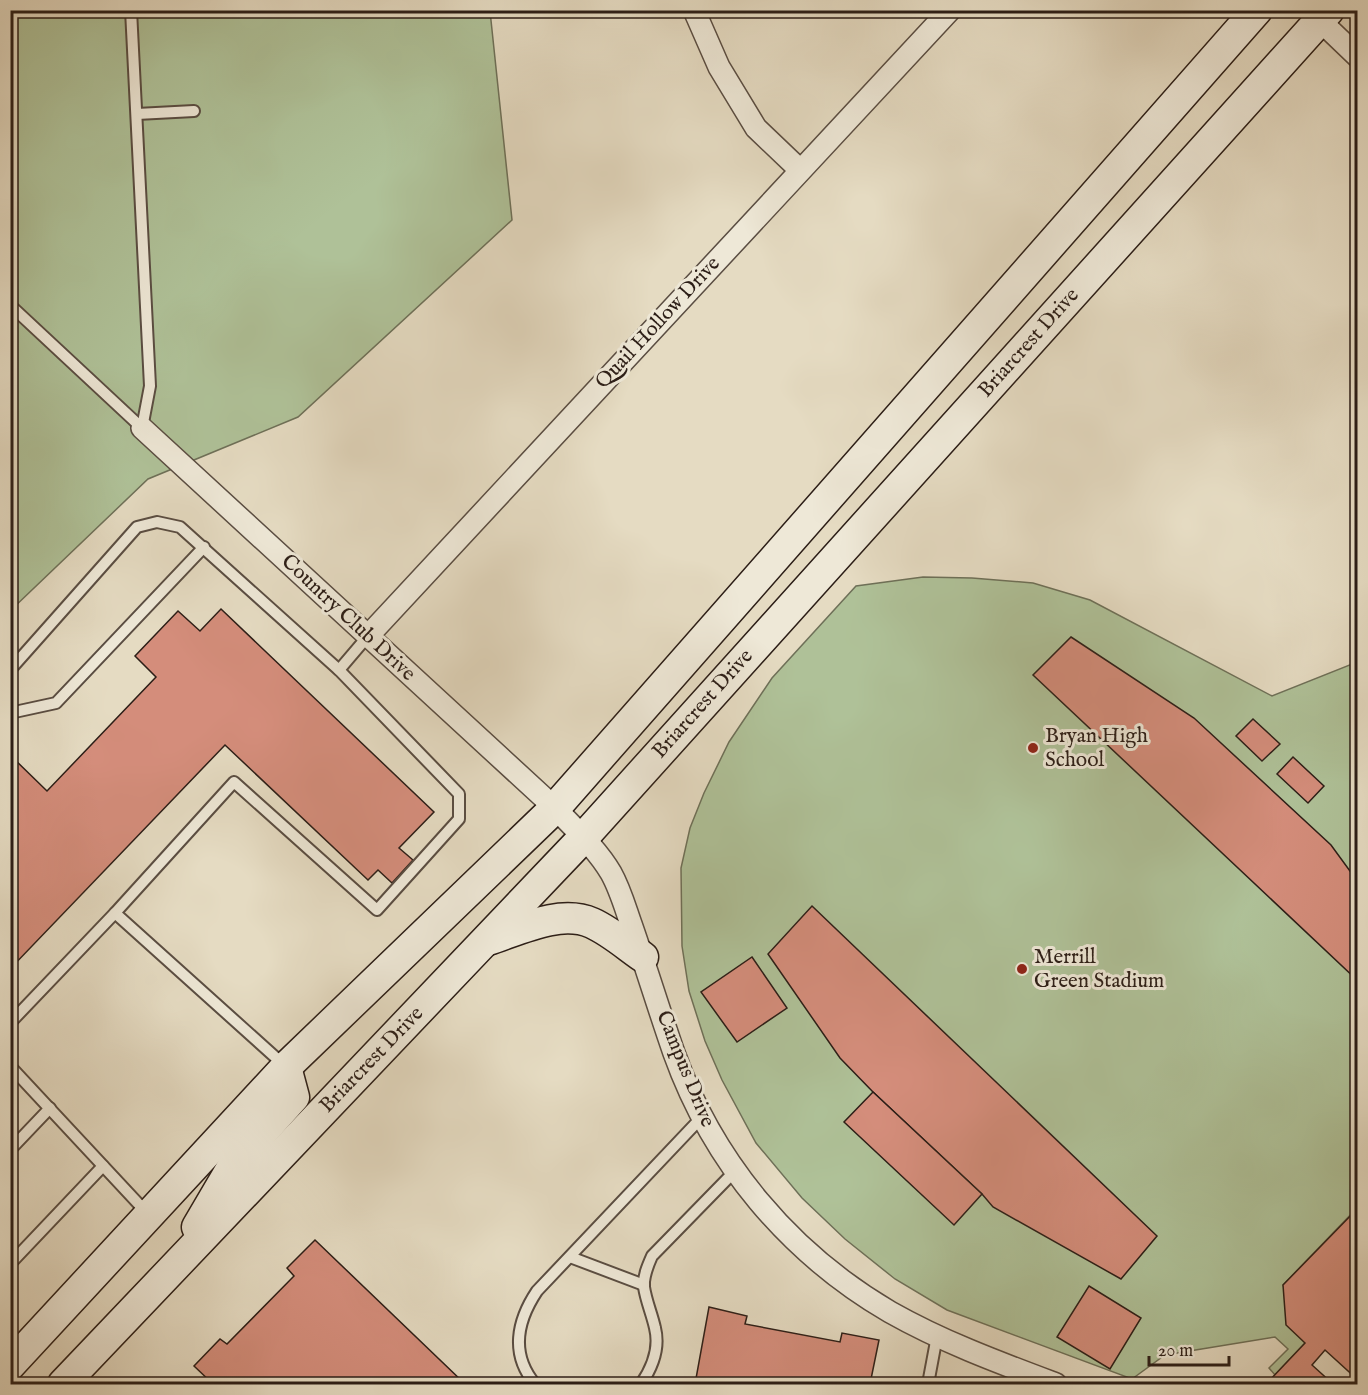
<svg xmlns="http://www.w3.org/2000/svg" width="1368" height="1395" font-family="'IM FELL English',serif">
<rect width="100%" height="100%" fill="#e5dbc2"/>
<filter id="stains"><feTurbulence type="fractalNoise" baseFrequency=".00333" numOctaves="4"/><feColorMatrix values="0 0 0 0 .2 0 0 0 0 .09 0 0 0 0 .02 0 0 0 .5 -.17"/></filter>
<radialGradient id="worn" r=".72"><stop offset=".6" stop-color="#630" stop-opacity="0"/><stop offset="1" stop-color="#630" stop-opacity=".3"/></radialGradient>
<g fill="#afc198" stroke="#6e7058" stroke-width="1.5">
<polygon points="11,11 490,11 512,220 298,417 148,479 11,610"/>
<polygon points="923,577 972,578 1033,583 1090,600 1272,696 1357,662 1357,1208 1283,1285 1305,1343 1275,1375 1269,1368 1288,1349 1275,1337 1165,1355 1132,1379 947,1310 895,1279 845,1239 802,1198 756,1143 722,1080 705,1041 689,991 682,946 681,868 690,828 704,793 729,742 772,678 856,586"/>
</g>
<g fill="#d48d7b" stroke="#2c1e17" stroke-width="1.5">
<polygon points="221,609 434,812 399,848 413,860 392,883 378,870 368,880 225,745 10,969 10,755 47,791 156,677 135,656 178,611 200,631"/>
<polygon points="1071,637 1194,718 1331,845 1358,882 1358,981 1033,675"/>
<polygon points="1253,719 1280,744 1262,761 1236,736"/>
<polygon points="1293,757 1324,786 1308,803 1277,774"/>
<polygon points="812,906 1157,1236 1121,1279 993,1207 982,1194 873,1092 840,1058 768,954"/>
<polygon points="752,957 787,1008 737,1042 701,992"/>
<polygon points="873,1092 982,1194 954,1225 844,1122"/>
<polygon points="1358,1208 1358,1380 1325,1350 1312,1365 1333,1384 1266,1384 1305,1343 1286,1325 1283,1285"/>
<polygon points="315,1240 465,1384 213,1384 194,1366 220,1339 227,1344 294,1276 287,1268"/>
<polygon points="1089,1286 1141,1318 1110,1369 1057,1337"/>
<polygon points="709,1307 747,1316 745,1324 840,1342 842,1333 879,1340 870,1384 695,1384"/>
</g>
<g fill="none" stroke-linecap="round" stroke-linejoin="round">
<g stroke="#5a4d42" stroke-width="14">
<g id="lane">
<polyline points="131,10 150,386 142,428"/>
<polyline points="137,114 194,111"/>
<polyline points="10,305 142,428"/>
<polyline points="10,670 137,527 157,522 180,527 339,670 459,794 459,819 377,910 234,782 115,913 10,1023"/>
<polyline points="339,670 368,636"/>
<polyline points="10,713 56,703 204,547"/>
<polyline points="115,913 284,1065"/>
<polyline points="10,1066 147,1213"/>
<polyline points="10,1150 50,1108"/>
<polyline points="570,1257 644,1285"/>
<polyline points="10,1264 103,1166"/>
<path d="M535,1384c-25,-30 -18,-63 2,-93l164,-173"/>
<path d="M641,1384c11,-16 19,-36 14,-56 -3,-14 -9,-27 -11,-41 -1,-11 4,-22 8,-31l82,-84"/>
<polyline points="928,1384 937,1336"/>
</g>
</g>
<g stroke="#5a4d42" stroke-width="24">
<g id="street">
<polyline points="694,10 719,67 756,128 800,170"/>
<polyline points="1310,11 1358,57"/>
<path d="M142,428l413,380c19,20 42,41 56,65 9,16 14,34 20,51 15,43 28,86 43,129 39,109 115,200 216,259 53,30 110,51 166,72"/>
<polyline points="368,636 950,10"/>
</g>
</g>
<g stroke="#2c1e17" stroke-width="33">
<g id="secondary">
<path d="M488,940c31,-10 72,-31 104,-17 18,8 35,23 51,34"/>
<polyline points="197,1227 234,1164 294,1097 286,1067"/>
<polyline points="10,1365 286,1067 555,808 1257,10"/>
<polyline points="63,1384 583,838 1329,10"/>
</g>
</g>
<use href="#lane" stroke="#eee8d7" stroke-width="10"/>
<use href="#street" stroke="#eee8d7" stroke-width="21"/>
<use href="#secondary" stroke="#eee8d7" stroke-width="30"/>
</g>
<g fill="#8f2418" stroke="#eee8d7" stroke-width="2">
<circle cx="1033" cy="748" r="6"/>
<circle cx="1022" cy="969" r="6"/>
</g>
<g text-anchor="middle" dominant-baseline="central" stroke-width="6" stroke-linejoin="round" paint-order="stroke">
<g font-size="21" fill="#2c1e17" stroke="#eee8d7">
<text transform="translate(658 323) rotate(-47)">Quail Hollow Drive</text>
<text transform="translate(1029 343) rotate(-48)">Briarcrest Drive</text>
<text transform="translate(348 618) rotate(43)">Country Club Drive</text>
<text transform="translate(703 704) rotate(-48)">Briarcrest Drive</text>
<text transform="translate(372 1060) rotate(-46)">Briarcrest Drive</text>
<text transform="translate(685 1069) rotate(68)">Campus Drive</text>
</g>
<g font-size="21" fill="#2c1e17" stroke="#eee8d7" text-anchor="start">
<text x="1045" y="736">Bryan High<tspan x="1045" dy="24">School</tspan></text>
<text x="1034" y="957">Merrill<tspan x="1034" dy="24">Green Stadium</tspan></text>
</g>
</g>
<rect width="1368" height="1395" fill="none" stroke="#e5dbc2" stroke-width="36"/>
<rect x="12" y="12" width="1344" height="1371" fill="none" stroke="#2c1e17" stroke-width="3"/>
<rect x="18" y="18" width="1332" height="1359" fill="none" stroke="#2c1e17" stroke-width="1.5"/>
<path d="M1149 1356v9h80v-9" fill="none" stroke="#2c1e17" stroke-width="3"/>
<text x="1158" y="1356" font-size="18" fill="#2c1e17" stroke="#eee8d7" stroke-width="4.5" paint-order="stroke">20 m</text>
<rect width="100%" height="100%" filter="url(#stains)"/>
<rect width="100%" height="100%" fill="url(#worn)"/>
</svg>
